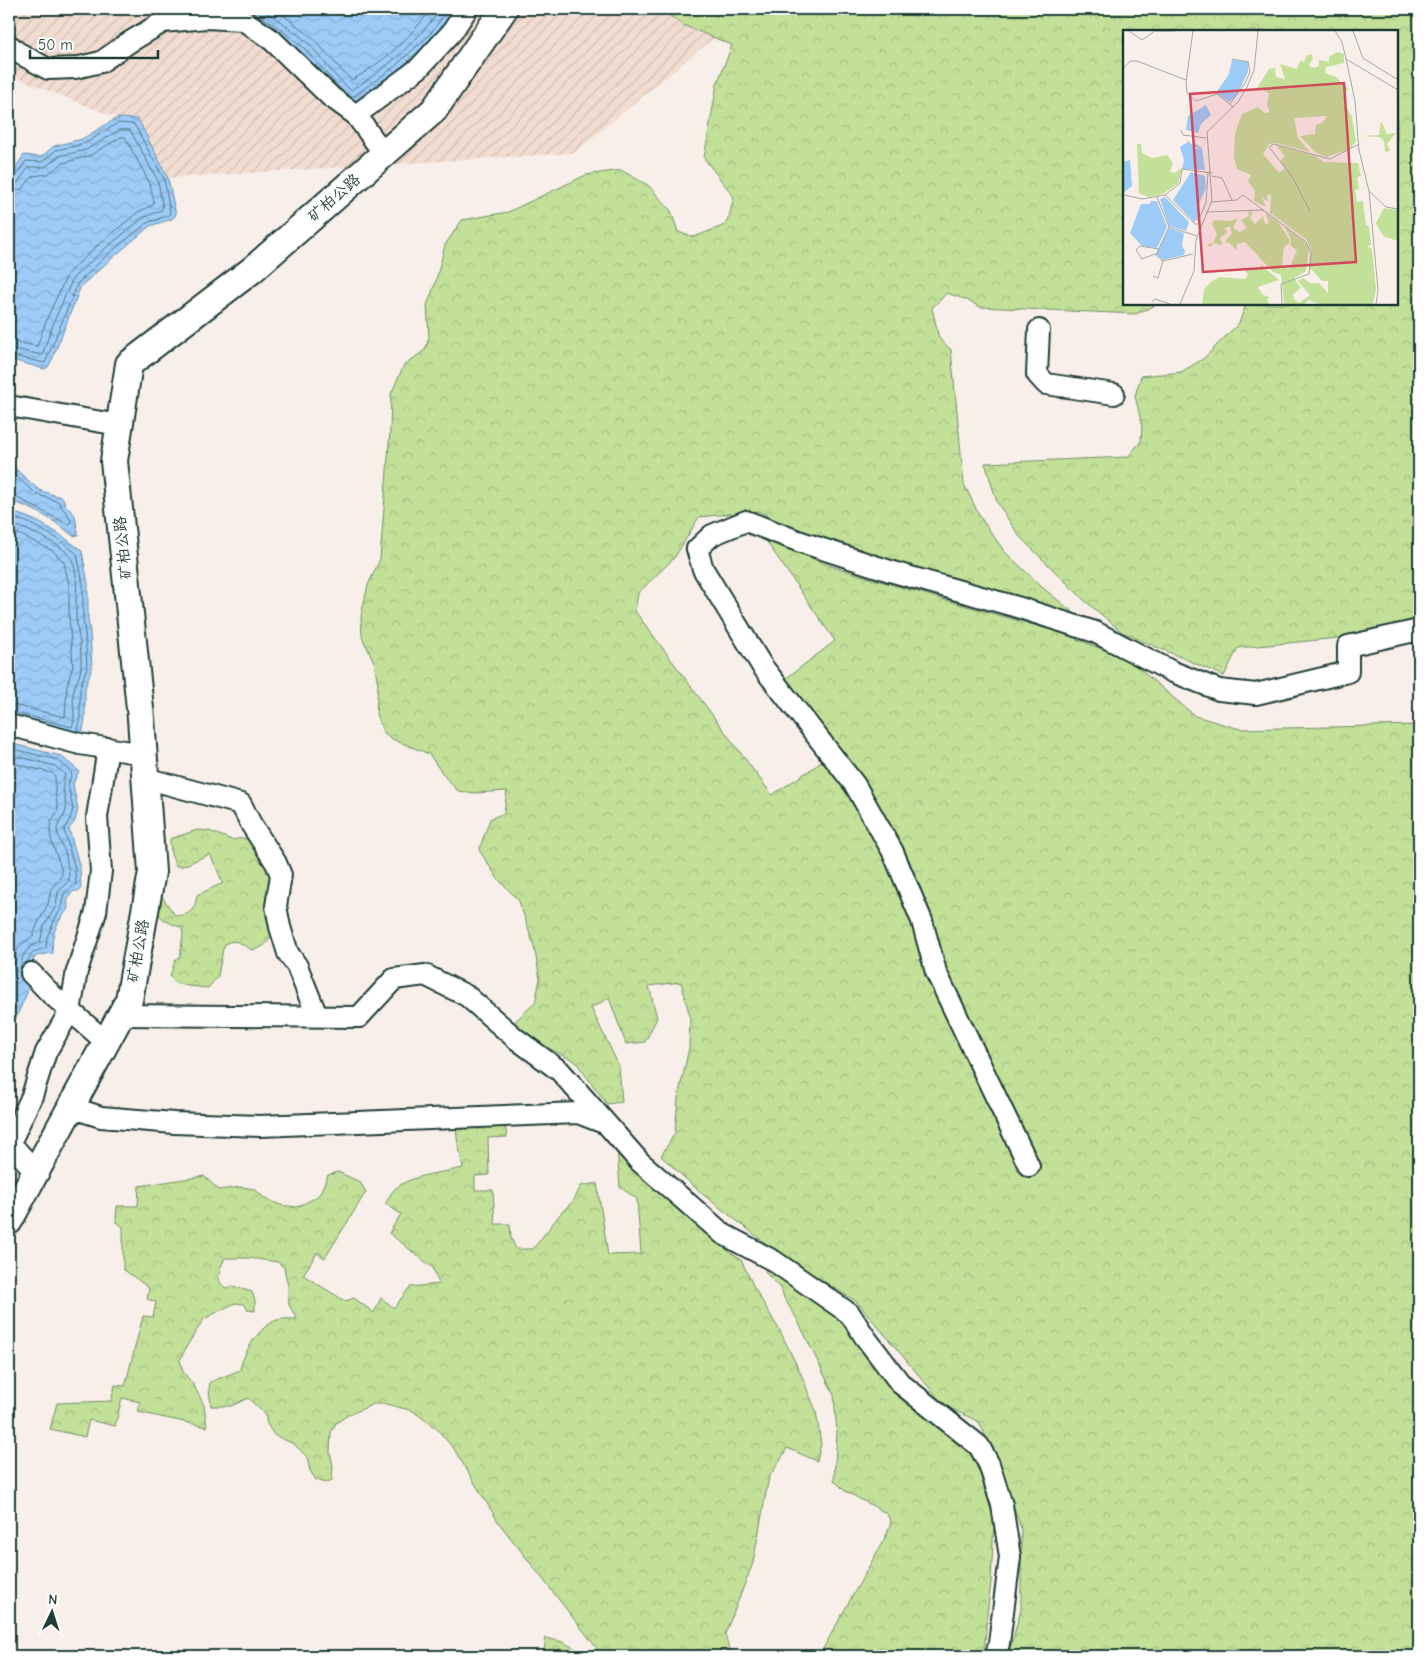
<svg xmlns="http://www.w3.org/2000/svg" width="1428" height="1665" font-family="'Comic Neue','LXGW WenKai TC',sans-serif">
<defs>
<pattern id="industrial-furrows" width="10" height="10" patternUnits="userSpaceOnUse" patternTransform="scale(1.25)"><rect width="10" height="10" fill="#f2dcd1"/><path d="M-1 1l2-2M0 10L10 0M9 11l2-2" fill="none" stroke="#cfbeb4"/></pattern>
<pattern id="forest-crowns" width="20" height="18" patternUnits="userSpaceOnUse" patternTransform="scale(1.25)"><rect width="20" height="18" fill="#c2e098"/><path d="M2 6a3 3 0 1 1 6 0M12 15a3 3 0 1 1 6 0" fill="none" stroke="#a6c184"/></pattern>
<pattern id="water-waves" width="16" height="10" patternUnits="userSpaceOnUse" patternTransform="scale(1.25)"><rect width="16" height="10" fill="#9ccbf8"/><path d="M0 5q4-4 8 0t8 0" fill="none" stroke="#86afd5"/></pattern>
</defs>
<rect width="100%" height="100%" fill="#f9efea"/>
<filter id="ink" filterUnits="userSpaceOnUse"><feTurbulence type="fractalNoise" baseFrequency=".02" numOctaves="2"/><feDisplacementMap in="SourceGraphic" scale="10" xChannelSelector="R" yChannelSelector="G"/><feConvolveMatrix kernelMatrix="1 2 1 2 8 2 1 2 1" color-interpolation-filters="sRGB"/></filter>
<g filter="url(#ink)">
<polygon fill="url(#industrial-furrows)" points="9,9 749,9 574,153 168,178 138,119 117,118 9,75"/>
<g fill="url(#forest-crowns)" stroke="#708e66">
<polygon points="661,9 1410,9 1419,17 1419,172 1416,174 1419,179 1419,618 1348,637 1238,648 1224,676 1122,632 1084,600 1019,536 997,502 985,463 1128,457 1141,441 1142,425 1135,396 1141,376 1181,372 1203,359 1239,323 1246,304 1397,304 1397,31 1124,31 1124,304 1158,304 1136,314 980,307 967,300 947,293 932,308 939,338 951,350 964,484 980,517 1005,552 1043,588 1075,614 819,540 800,532 758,511 699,517 675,557 638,593 635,611 772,795 816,766 834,749 785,679 835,641 762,535 822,563 886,583 1058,632 1128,659 1195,716 1240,729 1419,725 1419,1656 1008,1656 1021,1610 1021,1529 1003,1473 979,1422 944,1405 857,1302 778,1253 701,1193 661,1156 675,1133 678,1098 689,1048 690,1017 681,982 649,986 657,1018 645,1042 626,1044 609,998 591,1008 619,1066 622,1102 607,1104 575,1061 537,1043 513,1023 535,1003 540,979 534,946 519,901 498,879 479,850 490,819 504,813 507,791 475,793 458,791 445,777 429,754 392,739 383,732 376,714 378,684 374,662 362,637 361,616 368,585 380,559 390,432 391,394 404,365 425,350 429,337 427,305 435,284 445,245 462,220 508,212 586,175 621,170 649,186 671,211 678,232 694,237 725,225 729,217 734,197 704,158 717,84 732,45 683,25"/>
<path d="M197,830l12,1 23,9 11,-2 11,4 17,11 1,79c-5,13 -7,15 -20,18 -10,-5 -15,-12 -26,-7l-3,6 -5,27 -10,12 -20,-2 -13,-3 -5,-7 5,-15 5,-4 3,-23 -1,-6c-14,-6 -27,-9 -26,-27l6,-4 13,18c15,2 20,-6 22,-20l26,-12 -13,-29 -27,12h-7l-5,-12 -1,-15z"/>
<path d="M505,1123l2,14 -19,1 1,37 -14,1v14h18l2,34h15l1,14 5,11h17l28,-36 13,-13 7,-14 16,-3 11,72 33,-1 -4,-55 -17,-12 -3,-39 58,58 42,37 24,17 14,29 25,42 21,43 15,37 5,33 -4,17 -30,-13 -7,13 -11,16 -16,86 -28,71 3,11 6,11h-131l-104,-133 -45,-74 -17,-20 -24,-18 -27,-7h-12l-26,11 -12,8 -5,9 -1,21 3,12 -1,15 -6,3 -10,-3 -6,-9 -3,-14 -13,-13 -20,-9 -7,-11 -2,-10 -17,-16 -17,8h-20l-2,-16 1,-8 30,-12c3,-17 19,-44 37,-50 6,-2 14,-1 20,-1l-8,-14 -1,-19 -4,-18 -6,-6 -29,-4h-24l-5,11 -1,12 6,7 7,-2 20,6 3,9v10l-7,-1 -4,-6 -9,-1 -31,16 -16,25 -8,16 3,12 10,12 11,21 3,22 -69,-15 2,-10 -18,-4 -7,28 -26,-6 -4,17 -35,-8 7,-26 54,-2 4,-16 10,1 18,-70 10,1 3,-15 -9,-3 2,-11 -26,-19v-42l-7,-6 1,-15h21l1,-20 65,-10 15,14 22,-3 14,2 8,8 17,8 17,2 18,-9 5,-5 8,-18 10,-3 22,10 6,10 -41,66 -8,-5 -14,22 42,26 9,-3 20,15 7,-15 13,10 16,-21 29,-3 -6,-16 -44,-35 12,-19 -16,-10c3,-4 5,-10 8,-13 16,-17 50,-18 70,-23l-6,-30 -1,-14z"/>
<polygon points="764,1265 842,1320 848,1330 885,1374 893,1392 968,1448 980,1474 994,1520 991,1583 987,1614 984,1656 819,1656 887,1534 891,1522 886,1513 845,1491 834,1480 837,1433 834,1395 797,1319 784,1298 781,1288 766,1273"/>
<polygon points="546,1638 563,1642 588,1656 543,1656"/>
</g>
<g fill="url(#water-waves)" stroke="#6a92aa">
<polygon points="238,9 455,9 432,39 396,72 349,105 330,86 300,52 271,28"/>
<polygon points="117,118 138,119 168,178 176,215 172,219 150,226 110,260 81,286 52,360 48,367 44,369 9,359 9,177 24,155 41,157 54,146 82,139"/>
<path d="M9,463l30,27 24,8 2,6 10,11 3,20 -5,1c-15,-13 -44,-32 -64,-34z"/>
<path d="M9,512c27,5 52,22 73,39l6,33v35l2,13 2,36 -7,20v31l-4,22 -72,-19z"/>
<path d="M9,743l52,13 18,15 -6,13 5,25 -3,12 -6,8 11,39 1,20 -2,3h-5c-6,6 -7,9 -6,18 -11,13 -18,27 -15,44l-14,2 -5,3 -7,35 -15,34v12l-3,14z"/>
</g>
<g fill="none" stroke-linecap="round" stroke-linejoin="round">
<g stroke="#517682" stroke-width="1">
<polyline points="247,9 274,24 304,48 343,92"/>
<path d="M260,9c17,9 33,21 48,34 15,15 26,35 43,47 35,-20 66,-49 90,-81"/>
<path d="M275,9l38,29 31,35 8,7c31,-17 59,-43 79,-71"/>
<polyline points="351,98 393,68 429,35 449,9"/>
<polyline points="9,179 15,177 26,161 42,162 56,150 84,144 118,123 134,124 164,179 170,212 169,215 147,223 106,256 78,283 45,363 9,355"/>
<polyline points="9,185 18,182 29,167 45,167 59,156 86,150 119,130 130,130 158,181 163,208 161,210 143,218 102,251 73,278 55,319 42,355 9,348"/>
<polyline points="9,193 22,189 33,176 48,174 63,163 89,156 121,137 125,137 150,184 154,202 153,205 138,212 97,246 68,273 48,316 37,346 9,341"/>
<path d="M9,470l27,24 23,8c3,8 11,12 12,21l-4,1 -47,-25 -11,-1"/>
<polyline points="9,517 27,522 60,540 77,554 83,584 83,619 85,633 87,667 80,688 80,719 78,732"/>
<path d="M9,524c13,2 57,22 62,34 9,17 4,41 5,60 2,16 6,33 5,50 -1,10 -8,18 -8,29 0,10 3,21 -1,30l-63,-16"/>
<polyline points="9,531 21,535 53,551 64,562 69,585 69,619 73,666 67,685 65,717 9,704"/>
<path d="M9,748l49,12 14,13 -4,11 5,25 -3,10 -6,11 11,39 1,15 -12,10 -2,7v7l-5,7 -10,22 -1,11c-9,3 -16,3 -18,14"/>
<path d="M9,754l46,12 10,8c-5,13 1,22 1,35 0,8 -9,13 -9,21 1,8 5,15 8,22 2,9 4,18 4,28l-11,12 -2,14 -12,20 -4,16c-14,5 -18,13 -20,28"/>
<path d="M9,762l43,11 3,3v14l3,19c-1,5 -6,9 -7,14 -5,16 10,36 11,52l-11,14 -3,15 -10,19 -5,13 -11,8 -5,6 -8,39"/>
</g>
<g stroke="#1f3d34" stroke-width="24">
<g id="minor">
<polyline points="9,45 17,52 48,69 75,68 101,62 128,43 163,22 206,18 243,20 272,40 331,97 356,115 384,154"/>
<polyline points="364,126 356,115 419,68 452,32 467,9"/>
<polyline points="1039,330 1037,374 1046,384 1114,394"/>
<polyline points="9,406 119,425"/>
<polyline points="9,725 80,744 144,754"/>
<polyline points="145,778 241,804 251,824 276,863 281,875 276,906 280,927 288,953 297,966 317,1016"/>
<polyline points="31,973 51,994 106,1042"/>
<polyline points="121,1015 359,1017 394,979 425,975 467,996 515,1038 560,1071 639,1161 723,1234 774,1261 850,1314 865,1337 900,1383 979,1446 989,1464 1002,1505 1010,1557 999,1643 996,1656"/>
<polyline points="70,1107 101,1117 174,1123 260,1126 578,1113 604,1123"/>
<polyline points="10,1143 35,1171"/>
<polyline points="9,1145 32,1096 46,1052 70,1011 77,971 96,912 101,871 97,817 108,748"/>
<polyline points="1029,1166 936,972 922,921 893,852 855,785 762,666 703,569 697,549 712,535 746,521 798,541 893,572 1017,607 1095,632 1173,672 1219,690 1256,694 1348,672 1348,646 1419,630"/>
</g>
</g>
<g stroke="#1f3d34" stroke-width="30">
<polyline id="tertiary" points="9,1221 129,1000 152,872 141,718 114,461 129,364 252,270 434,110 504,9"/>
</g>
<use href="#minor" stroke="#fff" stroke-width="20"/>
<use href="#tertiary" stroke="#fff" stroke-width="26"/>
</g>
</g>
<g text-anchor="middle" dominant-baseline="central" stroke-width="4.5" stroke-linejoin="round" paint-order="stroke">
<g font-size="16" fill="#1f3d34" stroke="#fff">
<text transform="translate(334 198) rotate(-41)">矿柏公路</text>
<text transform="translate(123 548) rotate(-96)">矿柏公路</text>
<text transform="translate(138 951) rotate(-80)">矿柏公路</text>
</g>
</g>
<g transform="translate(1123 30)">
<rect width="275" height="275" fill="#f9efea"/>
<path d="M214,22l7,2v9l-18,4 -1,6 11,4 13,13 -5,2 3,8 -3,2 8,15 4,25 -7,7 -22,8 -11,-4 -16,-17 15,-2 1,-9 6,-2 5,-7 -33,2 4,20 12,14 -34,-9 -7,1 -6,10 16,19 6,-5 -5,-7 5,-5 -9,-11 40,11 8,6 34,1 3,13 -4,1 2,12 -4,1 2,12 6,-1 3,24 3,1 2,19 -4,1 5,3 4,40 -3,15h-55l-9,-4 -5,4h-20l-3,-29 -8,-3 -28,-30 -8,2v6l-9,-8 -4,1 8,-10 -2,-6 -6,1 4,4 -8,6 3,7 -9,-2 -4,4 -3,-3 6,-1 4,-9 -5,-10 2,-4 17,1 7,-3 -5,10 7,4 7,-4 -6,-8 8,-4 -1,-5 5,1 -3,6 5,6 8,-8 2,8 4,-1 -4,-11 14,11 10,16v5l-5,3 -2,19 7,3 8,-19 -6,-4 -1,-9 -6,-11 21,16 4,7 -3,22 -12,7 7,10 -8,6 1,5 5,4 11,-8 -12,-14 5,-3 7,5h9l9,10v-12h-6l-12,-13 1,-18 -5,-11 -36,-26 1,-19 -3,1 -1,6 -5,-4 4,10 -12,-6 1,-10 -7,-10 3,-6 -14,-6 -3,-12 1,-24 7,-19 16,-7 7,6 5,-1 -3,-7 2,-12 -12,-5 12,-19 6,-1 1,9 9,2 -5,-15 17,5 3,-8 4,1 2,-6 5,-2 2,4 -4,8 5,2 5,-2v-6l10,2v-5zM258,91l6,13 9,-1 -9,11 3,7 -5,1 -1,-11 -5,-4 -17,-1 17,-1zM14,114h4l1,9 10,5 15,-3 6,8 -3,8 4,2 8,-5 -4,15 -15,11 -15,3 -9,-4zM261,178l14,2v31l-15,-5 -7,-13zM138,235l18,15 -21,7 4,7 8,4 -3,1 2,5h-67l2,-15 8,-8 8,-4 25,2 3,-5 -4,-4 16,-1z" fill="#c2e098"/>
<path d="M109,30l16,2v10l-11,23 -8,7 -13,-9 13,-19zM83,75l5,10 -10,9 -3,9 -12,-3 2,-14zM66,111l5,7 8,2 -9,-4v-4l9,6 3,22 -23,-1 2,-9 -4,-13zM7,130l2,26 -9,7v-31zM68,142l14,4 1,12 -7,16v13l-6,4 -20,-21zM42,167l24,25 -3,9 -17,-5 -9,-27zM28,171h6l10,26 -10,21 -15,-2 -12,-13 11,-29h9zM46,198l15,5 -2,13 3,5 -1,4 -21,5 -7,-6z" fill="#9ccbf8"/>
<path fill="none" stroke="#a2a8a1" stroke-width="1" d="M6,1l13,9 13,-9M33,1h19M70,1l-7,51 1,11 9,8 21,-7 16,13M212,1l7,11 4,17 9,42 4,49 10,41 9,99 -2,14M230,1l10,27 35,22M109,29l17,3M223,29l52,31M0,39l7,-8h7l49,19M107,74l15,-21 5,-11 -2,-10M58,100l2,5 23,3M89,146l10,2 10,22M246,161l17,16 12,2M1,165l18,4 23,-4 15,-12 2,-14 30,4M42,165l30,29h6M34,167l12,30 28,9M88,172l26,-2 6,-5 63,47 5,11 -2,21 -28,10 1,20M187,181l-17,-33 -24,-31 5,-3 56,15 29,-15M83,182l58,-2M70,192l7,-5 6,-15 2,-29M33,225l13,-28M40,231l30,-7M30,246l5,2 5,-17 -8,-7 -13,5 -6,-9 4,-4 19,3M29,272l3,-3 15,5M57,274l14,-33 2,-31 16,-40 -5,-68 31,-30 9,-15 7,-17 4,-39"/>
<path fill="#d1495b" fill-opacity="0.15" stroke="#d1495b" stroke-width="2.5" d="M221,53l12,179 -153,10 -13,-178z"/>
<rect width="275" height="275" fill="none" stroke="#1f3d34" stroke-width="2.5"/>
</g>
<rect width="1428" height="1665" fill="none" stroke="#fff" stroke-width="30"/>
<rect x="15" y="15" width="1398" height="1635" fill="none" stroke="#1f3d34" stroke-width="2" filter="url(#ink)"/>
<g transform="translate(52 1612) rotate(4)" stroke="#ffffff" stroke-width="4" paint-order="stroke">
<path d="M0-4L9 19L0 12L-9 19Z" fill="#1f3d34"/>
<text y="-8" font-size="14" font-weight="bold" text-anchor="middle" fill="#1f3d34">N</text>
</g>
<path d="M30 50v8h128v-8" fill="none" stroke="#1f3d34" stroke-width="2.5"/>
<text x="38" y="50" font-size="15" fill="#1f3d34" stroke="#ffffff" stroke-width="4" paint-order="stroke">50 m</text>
</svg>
